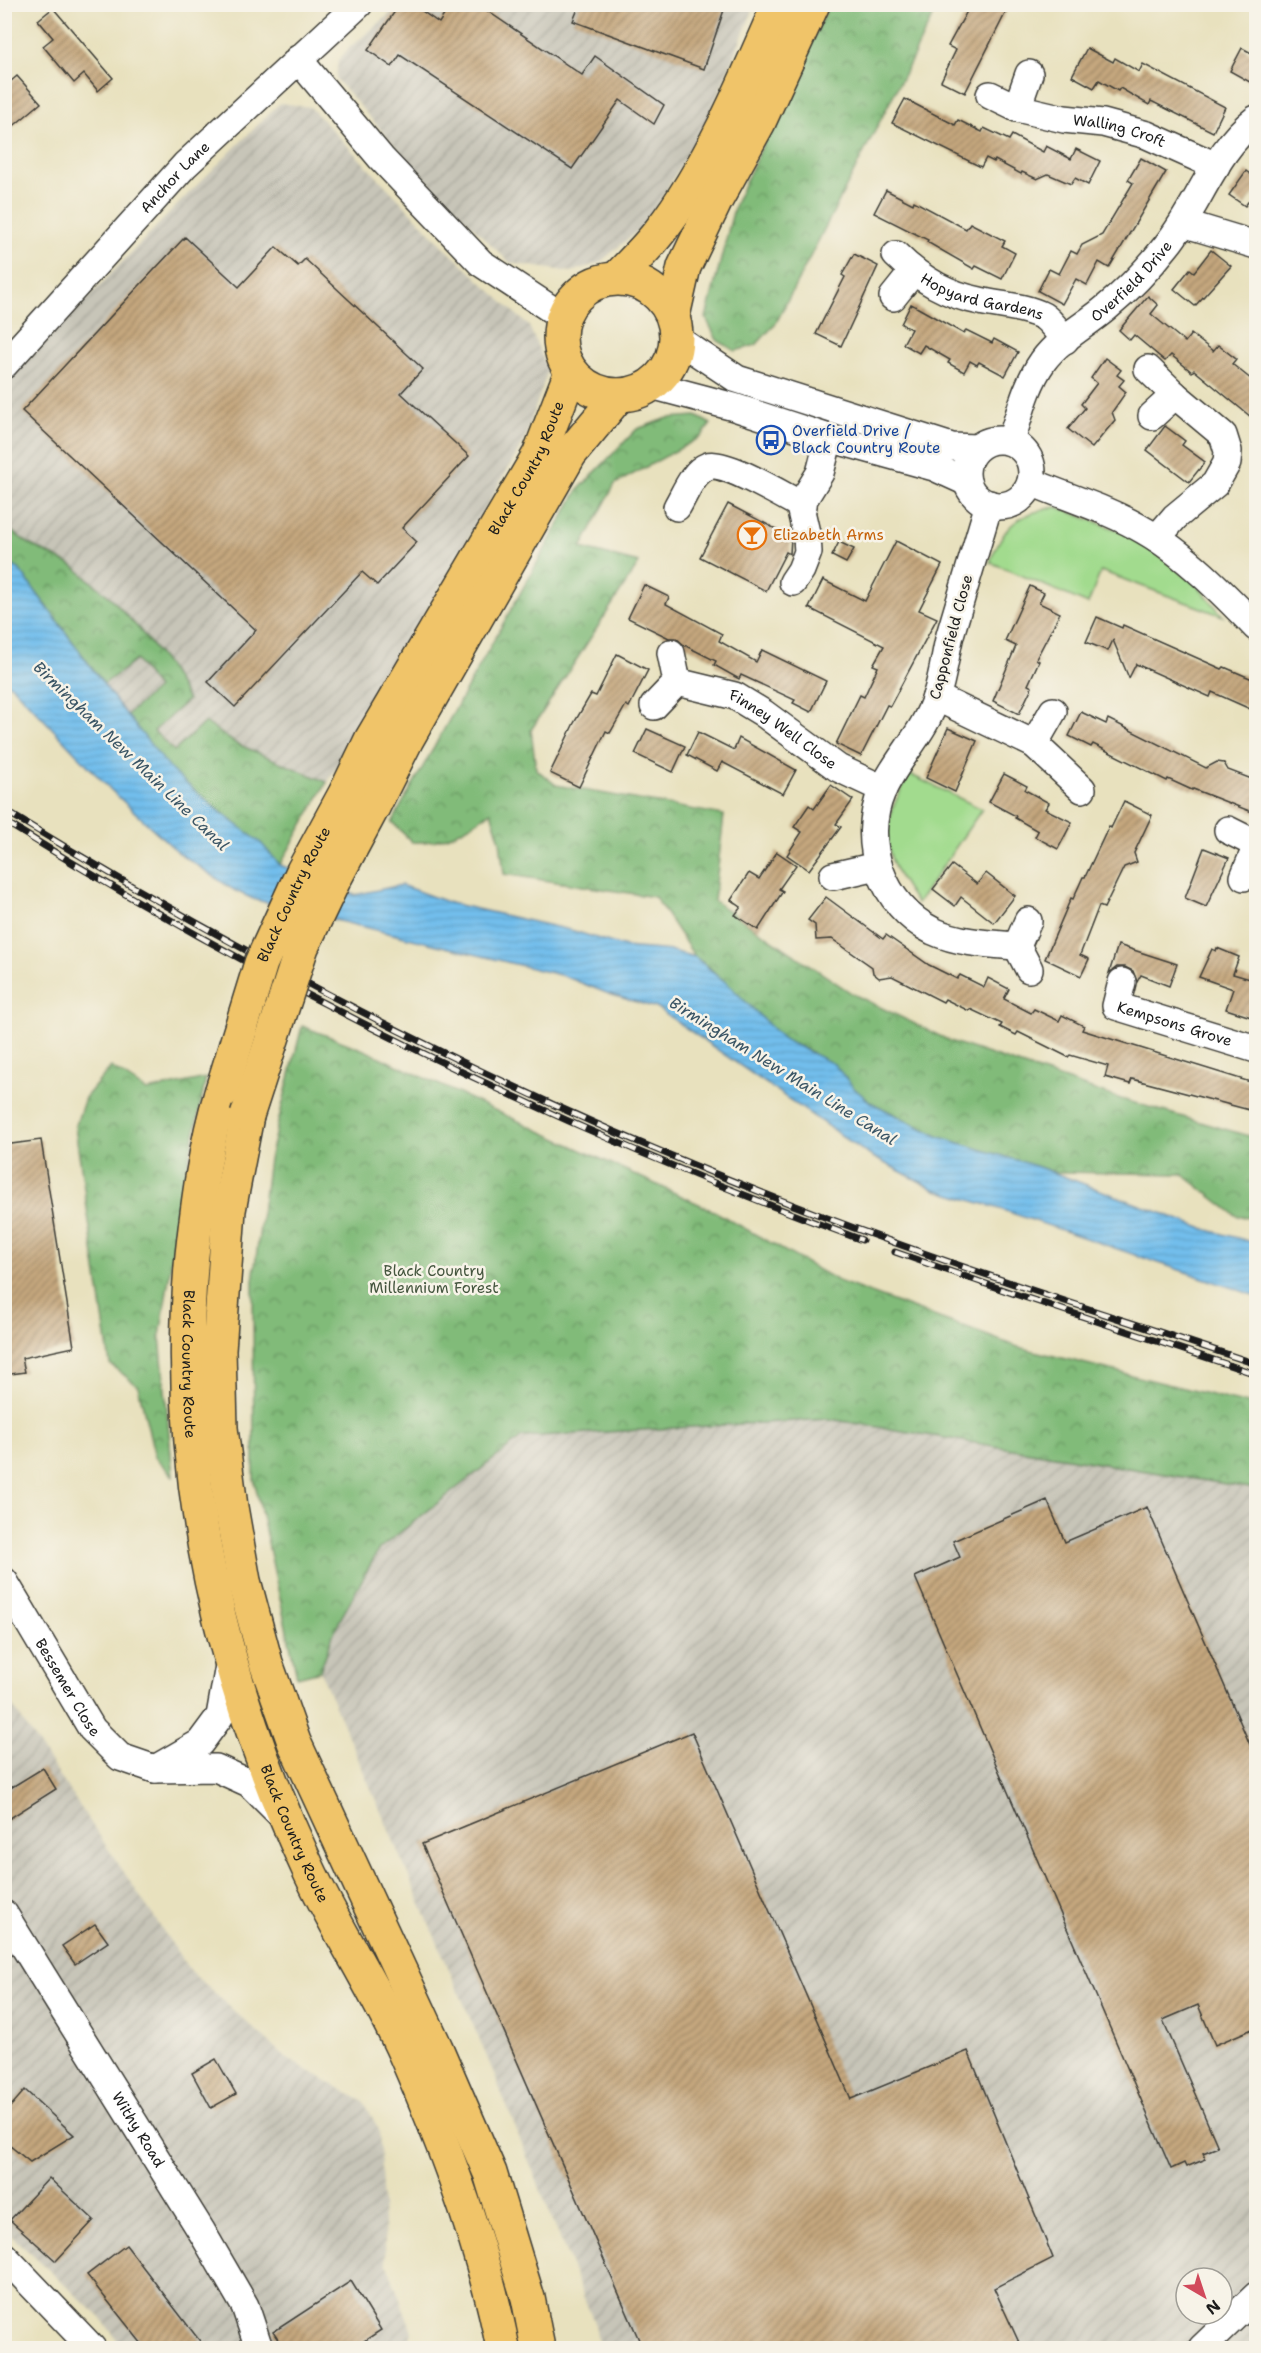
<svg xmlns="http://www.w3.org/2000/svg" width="1261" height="2353" font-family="'Shantell Sans',sans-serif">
<defs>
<pattern id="industrial-furrows" width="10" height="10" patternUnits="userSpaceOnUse" patternTransform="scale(1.5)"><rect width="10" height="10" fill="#c7c5b8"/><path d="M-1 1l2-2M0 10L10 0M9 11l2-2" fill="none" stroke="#aaa99e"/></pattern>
<pattern id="forest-crowns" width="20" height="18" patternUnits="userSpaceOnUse" patternTransform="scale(1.5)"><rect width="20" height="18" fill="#81bb79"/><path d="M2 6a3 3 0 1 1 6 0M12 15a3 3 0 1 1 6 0" fill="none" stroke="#699762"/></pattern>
<pattern id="water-rules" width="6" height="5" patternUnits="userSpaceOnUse" patternTransform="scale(1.5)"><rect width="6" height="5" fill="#72beec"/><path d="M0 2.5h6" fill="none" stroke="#62a3ca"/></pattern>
<pattern id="building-hatch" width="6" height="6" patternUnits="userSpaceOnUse" patternTransform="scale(1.5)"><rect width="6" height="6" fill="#c5a77e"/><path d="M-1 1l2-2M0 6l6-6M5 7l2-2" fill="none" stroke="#9f8766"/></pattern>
</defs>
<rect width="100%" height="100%" fill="#f7f3e8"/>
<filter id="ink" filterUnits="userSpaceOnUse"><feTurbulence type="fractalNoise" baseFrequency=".0167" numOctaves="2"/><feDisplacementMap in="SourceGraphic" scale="12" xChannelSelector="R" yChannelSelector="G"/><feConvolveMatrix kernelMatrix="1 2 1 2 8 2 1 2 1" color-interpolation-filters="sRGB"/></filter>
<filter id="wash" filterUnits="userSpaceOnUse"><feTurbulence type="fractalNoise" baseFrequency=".008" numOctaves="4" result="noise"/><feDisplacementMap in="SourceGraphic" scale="24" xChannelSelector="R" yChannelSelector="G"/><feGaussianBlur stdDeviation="1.35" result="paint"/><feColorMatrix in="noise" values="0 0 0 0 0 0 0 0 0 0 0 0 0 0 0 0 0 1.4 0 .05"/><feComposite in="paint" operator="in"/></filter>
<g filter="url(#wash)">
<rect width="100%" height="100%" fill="#e8e1be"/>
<g fill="url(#industrial-furrows)" fill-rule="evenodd">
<polygon points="401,5 755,5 709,117 647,223 599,263 571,272 510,263 425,180 336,79 338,61 349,48"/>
<polygon points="280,103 310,107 451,254 529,326 548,370 524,441 280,865 172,771 122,709 19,569 5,562 4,384 189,193"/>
<path d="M829,1419l427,71v858h-657l-4,-23 -108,-268 -167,-386 15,-42 44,-80 143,-112zM1186,2278h36v36h-36z"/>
<polygon points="4,1693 190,1971 286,2058 364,2102 379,2130 386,2262 412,2331 408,2348 123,2348 101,2318 5,2230"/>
</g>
<g fill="#a2db8e" stroke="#5f7c55" stroke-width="1.5">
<path d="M1057,507l81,31 61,49 24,29 -122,-45 -13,33 -98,-42c13,-36 28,-49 67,-55z"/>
<path d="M909,774l73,35 -65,95c-22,-31 -38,-57 -24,-96 4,-12 11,-23 16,-34z"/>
</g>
<g fill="url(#forest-crowns)" stroke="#4e6c4a" stroke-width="1.5">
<polygon points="829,5 938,5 913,57 776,323 756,345 735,351 717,340 706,318 735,204"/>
<path d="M696,416l15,8 -10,13 -86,47 -34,64 58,15 -108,167 5,39 20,16 168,30 -10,86 139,93 97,47 171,58 135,39v78l-18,1 -56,-43 -128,-2 -114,-35 -70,-35 -59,-50 -28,-13 -74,-72 -14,-10 -40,-60 -151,-23 -4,-33 -9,-29c-26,17 -47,32 -79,30l-20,-20 186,-332 59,-61 31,-11z"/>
<path d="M4,526l27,19 42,21 38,32 29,32 30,39 18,31 -34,31 20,20 31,-29 30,21 92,39 -47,83c-31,-36 -71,-60 -106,-92 -18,-16 -32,-39 -47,-58l30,-27 -21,-28 -32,24 -85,-115 -14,-7z"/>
<polygon points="302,1026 364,1050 714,1211 838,1281 1018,1347 1256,1406 1256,1489 829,1419 522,1437 379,1549 335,1629 320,1671 297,1677 254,1479 253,1281 269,1159"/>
<polygon points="111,1067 147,1091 206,1078 182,1192 160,1336 173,1476 155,1457 138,1386 110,1364 75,1127 85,1098"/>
</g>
<polygon fill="url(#water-rules)" stroke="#476d84" stroke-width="1.5" points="5,562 19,569 122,709 172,771 214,807 261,843 280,865 355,895 401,885 450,903 574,931 625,947 672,951 695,957 729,985 783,1039 834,1064 854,1088 870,1102 899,1117 940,1137 1036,1166 1201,1228 1256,1243 1256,1296 997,1208 936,1190 871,1156 657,1008 609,994 564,976 339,921 253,899 234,890 179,853 112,791 12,686 5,682"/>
<g id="blocks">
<g fill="url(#building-hatch)">
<polygon points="400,4 412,4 439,23 451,4 477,4 582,75 595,56 664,105 654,124 620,100 572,169 400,55 392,67 368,50"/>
<polygon points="580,4 726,4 704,69 573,21"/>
<polygon points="971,4 1010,4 965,93 941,81 956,50 948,46"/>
<polygon points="53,8 113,78 98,91 84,74 74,83 43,46 53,38 38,20"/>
<polygon points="1087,48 1113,62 1115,58 1139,72 1143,64 1225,107 1213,132 1151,101 1149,105 1120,88 1118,91 1099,80 1094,88 1072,76"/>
<polygon points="1242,48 1257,56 1257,86 1230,71"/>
<polygon points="17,76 41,103 4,134 4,87"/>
<polygon points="905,99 955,125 958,120 982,132 984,128 1009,140 1012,135 1043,152 1046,146 1071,159 1076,149 1100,161 1088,185 1075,178 1071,184 1048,174 1037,179 1022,172 1021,174 995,160 994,162 986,158 981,167 892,123"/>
<polygon points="1141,158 1166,172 1109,268 1099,262 1087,285 1076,279 1062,304 1038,291 1049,269 1059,274 1071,251 1077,254 1082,245 1102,235 1133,183 1128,180"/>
<polygon points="1246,171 1257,179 1257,190 1245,206 1229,195"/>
<polygon points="886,190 913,204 914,201 966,229 970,223 1005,241 1002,246 1015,253 1002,279 976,266 974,269 927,242 928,240 874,213"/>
<polygon points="185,237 239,287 276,247 298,266 305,259 423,369 401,393 469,456 402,528 417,542 377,585 362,572 235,707 208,682 256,630 22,411"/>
<polygon points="1211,250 1231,266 1195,306 1174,289 1190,269 1194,272"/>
<polygon points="854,254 878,266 841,346 816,334 845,277 842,275"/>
<polygon points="1148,296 1158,305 1151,314 1185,342 1191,334 1213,351 1218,345 1236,359 1232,364 1257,384 1257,422 1194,370 1192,372 1171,355 1165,361 1134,335 1130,340 1119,330"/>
<polygon points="911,304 964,334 966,330 992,343 994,339 1018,352 1005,376 979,362 977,365 970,361 964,372 948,363 950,360 924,345 919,353 903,344 911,329 901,324"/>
<polygon points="1105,358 1121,370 1117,375 1124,380 1119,386 1126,392 1112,412 1115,420 1092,448 1068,429 1085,408 1081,404 1097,383 1091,378"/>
<polygon points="1165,426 1185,441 1182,445 1205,462 1189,482 1147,450"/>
<polygon points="728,504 791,537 790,554 786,552 766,591 700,557"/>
<polygon points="896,541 942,565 919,610 937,618 890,706 887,705 861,756 836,744 860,695 864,697 878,667 873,665 884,646 809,608 823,580 865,601"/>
<polygon points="839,542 854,549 846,563 832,556"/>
<polygon points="644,585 669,597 666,604 722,634 719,641 756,662 762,650 826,681 811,712 793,703 795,700 741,675 739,679 714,665 716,661 684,645 676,638 669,638 628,618"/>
<polygon points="1030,586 1044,593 1039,603 1060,613 1036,659 1039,661 1028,685 1032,687 1019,714 993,701 1016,646 1005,641"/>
<polygon points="1097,617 1122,628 1123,625 1222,669 1224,667 1257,681 1257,712 1212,692 1210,697 1136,664 1129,678 1113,640 1108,651 1086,642"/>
<polygon points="617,654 648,670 629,707 626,705 610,733 606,731 579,787 550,773 574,723 591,694 596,696"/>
<polygon points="1081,712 1106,724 1108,719 1206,768 1217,762 1224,763 1228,770 1257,781 1257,814 1193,789 1192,790 1168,779 1167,781 1093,744 1091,747 1069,736"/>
<polygon points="948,728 977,741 955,792 926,778"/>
<polygon points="647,729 685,746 673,772 635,754"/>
<polygon points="698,732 734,750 739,738 796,770 783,794 722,762 717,771 687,755"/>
<polygon points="1004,774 1027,786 1025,790 1049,803 1045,809 1072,822 1058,849 1035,837 1038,831 1015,818 1016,816 989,802"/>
<polygon points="831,785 853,800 836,824 841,827 809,870 787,855 802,832 794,827 809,805 814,809"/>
<polygon points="1124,801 1152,815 1134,853 1137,862 1124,867 1104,908 1099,906 1080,955 1089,959 1081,976 1045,959 1071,898 1073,899 1083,877 1085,877 1109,826 1111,828"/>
<polygon points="1204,848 1229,858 1206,907 1185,898"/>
<polygon points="777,852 796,865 779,889 783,891 758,930 735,915 741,907 731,900 749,873 759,879"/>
<polygon points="952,865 977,884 986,873 1015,896 994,923 961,897 955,906 933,889"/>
<polygon points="826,897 883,939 886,935 929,965 957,979 960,975 984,987 988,978 1009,989 1004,999 1031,1013 1034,1009 1059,1021 1062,1015 1084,1026 1082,1030 1257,1084 1257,1112 1132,1079 1130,1084 1105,1077 1108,1066 1070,1055 1068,1057 1018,1032 1016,1035 1000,1027 1002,1024 970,1009 969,1011 945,999 943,1002 892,976 879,978 873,973 872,967 832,939 816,940 815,925 808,920"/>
<polygon points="1118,945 1177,964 1169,986 1141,975 1137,982 1133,971 1125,967 1117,967 1109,973"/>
<polygon points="1217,948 1239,957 1233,974 1257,981 1257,1000 1251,1017 1226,1009 1233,989 1199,977 1212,949 1216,951"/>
<polygon points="41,1140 74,1347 22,1358 25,1372 4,1375 4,1145"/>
<polygon points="1047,1500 1065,1542 1147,1507 1257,1761 1257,2027 1215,2045 1198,2005 1163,2020 1218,2147 1203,2153 1206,2159 1186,2167 1184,2163 1171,2169 915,1577 960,1557 953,1541"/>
<polygon points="692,1732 851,2099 968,2051 1053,2258 994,2288 1022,2349 643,2349 422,1844"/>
<polygon points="43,1768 56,1789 4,1822 4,1792"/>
<polygon points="95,1924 108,1942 75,1964 62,1946"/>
<polygon points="216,2059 236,2094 211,2108 192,2073"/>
<polygon points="25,2090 74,2135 30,2162 4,2141 4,2114"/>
<polygon points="49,2178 94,2220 56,2261 10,2220"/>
<polygon points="126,2245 206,2349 146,2349 87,2275"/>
<polygon points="351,2281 381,2330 352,2349 284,2349 273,2332"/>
</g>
</g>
</g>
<g filter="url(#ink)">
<use href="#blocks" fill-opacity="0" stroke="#3b3a34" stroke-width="1.5"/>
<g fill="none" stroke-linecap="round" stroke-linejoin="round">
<g stroke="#3b3a34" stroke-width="30">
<g id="minor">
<polyline points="298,59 381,158 481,263 563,317"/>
<path id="s1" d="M1029,74l-12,34 47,11 39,4 44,12 69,31"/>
<polyline points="990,95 1017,108"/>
<polyline points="1183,223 1256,245"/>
<path id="s2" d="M896,255c23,23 51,40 84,46 20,5 44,5 63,15 8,5 15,16 22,24"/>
<polyline points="893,297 913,272"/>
<polyline points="677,339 737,379 952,447 976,448"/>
<path id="s3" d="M4,365l181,-200 174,-161"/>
<polyline points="1148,369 1175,395 1223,435 1228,451 1227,463 1215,484 1175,517 1157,538"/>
<polyline points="651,385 734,407 829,438 934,467 967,482"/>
<polyline points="1152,416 1175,395"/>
<circle cx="999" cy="473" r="33"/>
<path id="s4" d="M1011,441c9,-28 15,-56 32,-80 16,-22 43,-36 63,-53 22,-18 43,-40 61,-63 32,-40 47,-94 89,-126"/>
<path d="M1031,482c38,16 79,28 114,49 39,22 80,64 111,96"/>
<path d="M989,504c-13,44 -26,87 -39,131 -5,20 -7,42 -14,62 -11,36 -39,61 -54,94 -22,51 0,115 51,140 26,12 56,13 84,15l11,-25"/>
<path d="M677,507c8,-13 15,-35 31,-41 16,-6 77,31 95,40"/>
<polyline points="793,582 801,570 808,552 807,537 801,511 804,499 820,473 829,438"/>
<path id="s5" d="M677,682l58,14 28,17 75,55 45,21"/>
<polyline points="936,697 1034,744 1082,789"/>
<polyline points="654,706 677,682 671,653"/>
<polyline points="1034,744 1053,711"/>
<polyline points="1228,830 1256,844"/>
<polyline points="833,876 877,866"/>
<polyline points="1244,877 1256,848"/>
<polyline points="1017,946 1029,969"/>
<path id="s6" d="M1122,982l-6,24 140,43"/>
<path id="s7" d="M4,1581l88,148 28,28 35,12"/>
<polyline points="230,1660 220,1716 200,1743 155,1769 216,1768 249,1783 283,1817"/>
<path id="s8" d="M4,1914l198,318 43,74 14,42"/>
<polyline points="4,2256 92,2348"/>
<polyline points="1202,2348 1256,2296"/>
</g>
</g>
<g stroke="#3b3a34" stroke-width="36">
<g id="highway">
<path d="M617,278c14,-15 30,-30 43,-47 49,-63 87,-153 119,-227"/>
<circle cx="618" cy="337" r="58"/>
<polyline points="673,316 684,267 716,200 759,122 813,4"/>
<path id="s9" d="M347,790l24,-50 168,-285 32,-83"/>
<polyline points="373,807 407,739 570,454 619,395"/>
<path id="s10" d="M221,1093c-16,53 -23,107 -29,162 -20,213 26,418 115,611 29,64 69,123 98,188 40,91 79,196 98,294"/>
<polyline points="247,1116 229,1210 219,1350 221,1428 231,1507 244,1581 266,1663 294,1742 436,2048 490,2173 528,2298 538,2348"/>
</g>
</g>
<use href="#minor" stroke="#fff" stroke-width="27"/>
<use href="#highway" stroke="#f0c469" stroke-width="33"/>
<g stroke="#1c1c1c" stroke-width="7">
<g id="rail">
<path d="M4,810c195,119 395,228 604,319 93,40 187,78 282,112 121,44 244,82 366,123"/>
<path d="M4,821c271,169 558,309 858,419"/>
<polyline points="895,1252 1012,1293 1256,1374"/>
</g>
</g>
<use href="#rail" stroke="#f7f3e8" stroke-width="4.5" stroke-dasharray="14" stroke-linecap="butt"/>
<g stroke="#3b3a34" stroke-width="36" stroke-linecap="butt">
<g id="highway-bridge">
<path id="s11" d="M221,1093l40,-130 42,-92 44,-81"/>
<polyline points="247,1116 302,947 334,880 373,807"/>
</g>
</g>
<use href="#highway-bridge" stroke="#f0c469" stroke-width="33"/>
</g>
</g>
<defs>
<g id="bus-ring" transform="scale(1.5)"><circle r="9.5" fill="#f7f3e8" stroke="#1a4fb4" stroke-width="1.5"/><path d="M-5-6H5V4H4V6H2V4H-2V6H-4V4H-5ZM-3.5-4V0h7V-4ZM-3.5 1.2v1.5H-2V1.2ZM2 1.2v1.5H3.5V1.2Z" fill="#1a4fb4"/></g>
<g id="bar-ring" transform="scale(1.5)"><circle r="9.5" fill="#f7f3e8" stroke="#e8710a" stroke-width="1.5"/><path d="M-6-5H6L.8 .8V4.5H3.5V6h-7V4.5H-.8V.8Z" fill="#e8710a"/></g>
</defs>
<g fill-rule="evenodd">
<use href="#bus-ring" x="771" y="440"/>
<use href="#bar-ring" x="752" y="535"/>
</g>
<g text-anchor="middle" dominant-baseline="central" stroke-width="5" stroke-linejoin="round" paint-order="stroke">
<g font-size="15" fill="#1c1c1c" stroke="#f7f3e8">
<text stroke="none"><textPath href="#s1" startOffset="141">Walling Croft</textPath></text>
<text stroke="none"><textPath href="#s3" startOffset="254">Anchor Lane</textPath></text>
<text stroke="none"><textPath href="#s4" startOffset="206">Overfield Drive</textPath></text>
<text stroke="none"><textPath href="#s2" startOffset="98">Hopyard Gardens</textPath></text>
<text stroke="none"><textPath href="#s9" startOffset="369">Black Country Route</textPath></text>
<text transform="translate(951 637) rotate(-75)">Capponfield Close</text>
<text stroke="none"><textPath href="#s5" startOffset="118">Finney Well Close</textPath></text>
<text stroke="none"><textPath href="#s11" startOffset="212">Black Country Route</textPath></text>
<text stroke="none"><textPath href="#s6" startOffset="86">Kempsons Grove</textPath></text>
<text stroke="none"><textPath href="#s10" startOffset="274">Black Country Route</textPath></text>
<text stroke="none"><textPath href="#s7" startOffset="124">Bessemer Close</textPath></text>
<text stroke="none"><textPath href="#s10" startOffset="759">Black Country Route</textPath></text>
<text stroke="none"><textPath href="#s8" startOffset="254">Withy Road</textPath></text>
</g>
<g font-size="15" fill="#164399" stroke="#f7f3e8" text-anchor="start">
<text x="792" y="431">Overfield Drive /<tspan x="792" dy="17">Black Country Route</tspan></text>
</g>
<g font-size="15" fill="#c56008" stroke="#f7f3e8" text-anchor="start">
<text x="773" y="535">Elizabeth Arms</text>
</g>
<g font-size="15" fill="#44553e" stroke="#f7f3e8">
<text x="434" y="1271">Black Country<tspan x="434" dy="17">Millennium Forest</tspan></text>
</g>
<g font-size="16" font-style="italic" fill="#3a5565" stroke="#f7f3e8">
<text transform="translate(131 756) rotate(44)">Birmingham New Main Line Canal</text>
<text transform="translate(783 1071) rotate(32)">Birmingham New Main Line Canal</text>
</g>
</g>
<rect width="1261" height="2353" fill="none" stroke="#f7f3e8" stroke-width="24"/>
<g transform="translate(1204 2296) rotate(141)"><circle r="28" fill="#f7f3e8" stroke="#9f9d96" stroke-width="1.5"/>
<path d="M0-4.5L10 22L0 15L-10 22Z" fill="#d1495b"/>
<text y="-9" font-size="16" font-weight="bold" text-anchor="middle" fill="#1c1c1c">N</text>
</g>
</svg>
